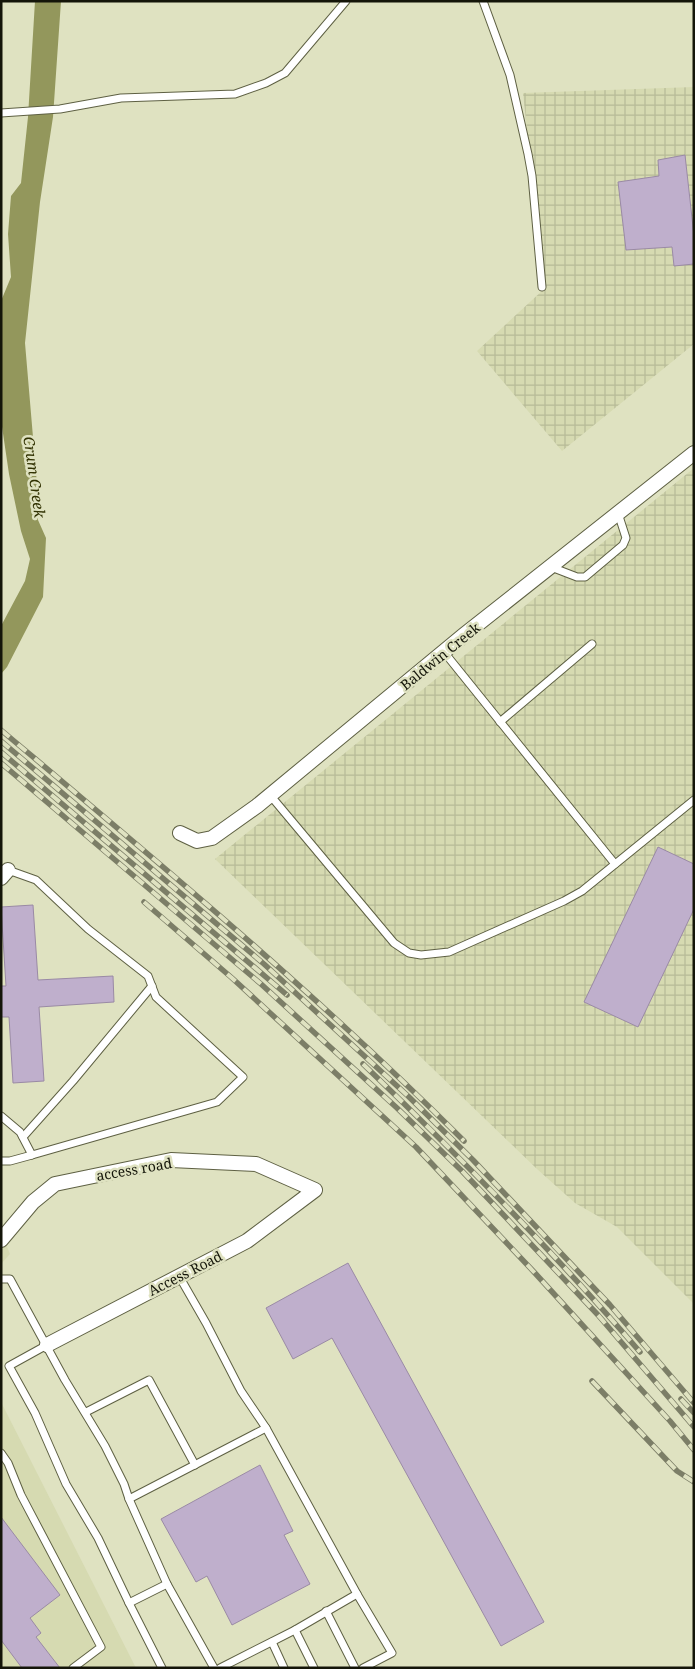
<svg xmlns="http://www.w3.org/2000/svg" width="695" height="1669" font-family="'Noto Serif',serif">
<defs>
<pattern id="industrial-grid" width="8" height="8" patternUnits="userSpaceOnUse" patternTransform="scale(1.25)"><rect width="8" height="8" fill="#d6dab1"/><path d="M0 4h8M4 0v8" fill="none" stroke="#b7ba97"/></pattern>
</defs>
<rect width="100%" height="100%" fill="#dfe2c1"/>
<g fill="#d6dab1">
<polygon points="1,1232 10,1254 1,1264"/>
<polygon points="1,1402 136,1668 1,1668"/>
</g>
<g fill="url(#industrial-grid)">
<polygon points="694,87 694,344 562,451 477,351 544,289 523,93"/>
<polygon points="694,468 694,1304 617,1227 575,1203 537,1169 215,859"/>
</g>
<polygon fill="#93975c" points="35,1 61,1 53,117 40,202 25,343 38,496 38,520 46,538 43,597 7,667 1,674 1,626 25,581 30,559 21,531 9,474 1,420 1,301 11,277 8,234 11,196 21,183 28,117"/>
<g fill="#bfafcc" stroke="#9a8aa5">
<polygon points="685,155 694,236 694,264 674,266 672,247 626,250 618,182 659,176 658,160"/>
<polygon points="658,847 694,864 694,909 638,1027 584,1002"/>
<polygon points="33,905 38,980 113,976 114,1002 39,1007 44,1081 13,1083 9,1017 1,1017 1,986 6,986 1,907"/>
<polygon points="348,1263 544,1622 501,1646 332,1338 293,1359 266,1308"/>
<polygon points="260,1465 293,1531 284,1535 310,1584 232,1625 207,1576 196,1582 161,1519"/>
<polygon points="1,1517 60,1595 30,1618 41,1633 36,1637 60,1668 22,1668 1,1640"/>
</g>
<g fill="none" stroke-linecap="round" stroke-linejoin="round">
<g stroke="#5e6043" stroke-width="9">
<g id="lane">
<polyline points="483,1 510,75 528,154 532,176 542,287"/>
<polyline points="1,113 60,109 121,98 235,94 266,83 285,73 346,1"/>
<polyline points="551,567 577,577 585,577 623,545 626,538 618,513"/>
<polyline points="444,652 615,864"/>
<polyline points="500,722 592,644"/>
<polyline points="270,795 394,943 409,953 421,955 449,952 564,901 582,891 694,800"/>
<polyline points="1,1116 20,1132 32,1155 217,1102 243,1077 156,997 148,976 88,929 36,880 8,870"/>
<polyline points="23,1137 73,1081 152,986"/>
<polyline points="1,1161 10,1161 32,1155"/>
<polyline points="179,1276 206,1323 241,1391 266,1428 357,1594 295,1630 314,1668"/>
<polyline points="1,1279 10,1279 65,1380 105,1446 124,1484 129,1499 167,1584 214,1668"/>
<polyline points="47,1345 9,1366 35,1413 66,1484 98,1538 129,1603 167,1584"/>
<polyline points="86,1412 149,1380 195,1465"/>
<polyline points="1,1453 8,1463 21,1495 101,1647 73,1668"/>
<polyline points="129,1499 266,1428"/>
<polyline points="357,1594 392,1653 363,1668"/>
<polyline points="129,1603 162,1668"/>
<polyline points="326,1611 355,1668"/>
<polyline points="272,1642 284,1668"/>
<polyline points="220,1668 295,1630"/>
</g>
</g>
<g stroke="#5e6043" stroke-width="16">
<g id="street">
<polyline points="180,833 197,841 212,838 257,806 464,635 694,453"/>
<polyline points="1,878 8,870"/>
<polyline points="1,1240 33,1202 55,1184 171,1160 256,1164 315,1190 247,1241 47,1345"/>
</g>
</g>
<use href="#lane" stroke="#fff" stroke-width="7"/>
<use href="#street" stroke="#fff" stroke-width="14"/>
<g stroke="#7c7e67" stroke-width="5.5">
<g id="rail">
<path d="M1,730c158,133 317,265 463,411"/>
<polyline points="1,741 264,964 408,1096 473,1160 610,1305 694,1403"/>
<polyline points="1,752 287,995"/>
<polyline points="1,763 261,984 397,1108 462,1171 598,1315 694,1427"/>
<polyline points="144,902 232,978 416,1147 534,1272 670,1421 694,1450"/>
<path d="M363,1064c96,92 190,187 277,288"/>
<polyline points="592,1381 677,1471 694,1482"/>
<polyline points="681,1399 694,1413"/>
</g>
</g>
<use href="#rail" stroke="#dfe2c1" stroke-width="4" stroke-dasharray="11" stroke-linecap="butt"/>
</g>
<g text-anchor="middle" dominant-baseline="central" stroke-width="5" stroke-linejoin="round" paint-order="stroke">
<g font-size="14" fill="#141509" stroke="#dfe2c1">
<text transform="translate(440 656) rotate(-39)">Baldwin Creek</text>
<text transform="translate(134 1169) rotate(-10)">access road</text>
<text transform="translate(185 1273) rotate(-27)">Access Road</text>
</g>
<g font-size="15" font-style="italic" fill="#313202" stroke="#dfe2c1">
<text transform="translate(35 477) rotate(82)">Crum Creek</text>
</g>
</g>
<rect width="695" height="1669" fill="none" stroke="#141509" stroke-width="5"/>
</svg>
